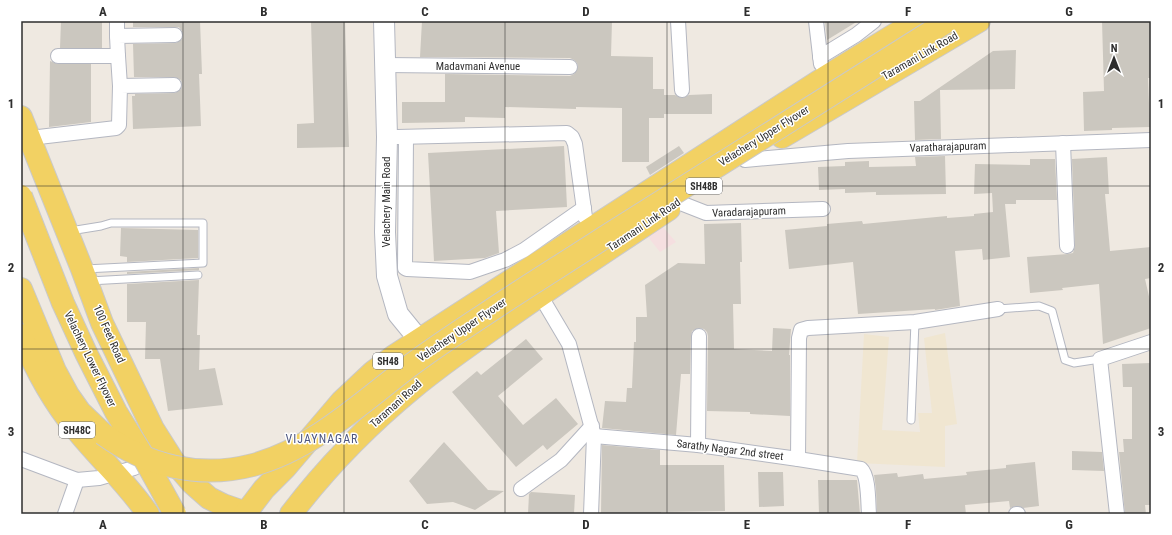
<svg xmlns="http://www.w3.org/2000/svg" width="1172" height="535" font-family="'Roboto Condensed',sans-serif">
<rect width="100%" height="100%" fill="#efe9e1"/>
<polygon fill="#f0e6d1" points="945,333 957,424 945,426 945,467 857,463 864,334 889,337 882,430 920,432 918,413 932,413 924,338"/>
<polygon fill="#f5dfe0" points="662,226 676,242 660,252 648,237"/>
<g fill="#cbc7bf">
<polygon points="61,21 102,21 102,48 60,48"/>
<polygon points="133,21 200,21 202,74 199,74 201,126 133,129 132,96 135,96 135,94 175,93 181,89 182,85 181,80 174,77 134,77 133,44 176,43 182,39 183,35 182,31 179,27 133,27"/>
<polygon points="311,21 345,21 349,147 297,148 297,124 314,123"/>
<polygon points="422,21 612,21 611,56 653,57 653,89 664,89 664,95 675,95 682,98 689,95 712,94 712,114 664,114 664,118 649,118 649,162 622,162 622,108 576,107 576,109 505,107 505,118 465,117 465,122 402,123 402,102 445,102 445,74 570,76 574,74 578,67 577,63 574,60 570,58 420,57"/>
<polygon points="825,21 858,21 827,40"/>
<polygon points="1102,21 1151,21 1151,78 1148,78 1150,127 1112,128 1112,130 1084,131 1083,92 1104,91"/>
<polygon points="1016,50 1015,89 940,90 941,139 915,140 914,101 920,101 993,51"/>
<polygon points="50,61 58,64 91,64 91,122 49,127"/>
<polygon points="564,146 567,207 496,211 499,253 485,258 434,261 428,153"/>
<polygon points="679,146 684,153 650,175 646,167"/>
<polygon points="945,156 946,194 876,195 876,192 845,193 845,189 819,190 818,167 845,166 845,162 869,161 869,167 916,166 915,157"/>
<polygon points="1107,157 1109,194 1105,194 1110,251 1151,247 1151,278 1145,279 1151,305 1151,328 1103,344 1099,284 1062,288 1063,290 1030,293 1027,257 1068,254 1073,253 1075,246 1072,159"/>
<polygon points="1030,159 1055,159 1057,200 1016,200 1016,204 1005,204 1010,257 983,260 982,249 955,251 960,306 935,310 935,309 858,314 853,262 789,269 785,230 827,226 827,224 862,221 863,224 947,216 947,218 974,216 974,214 993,212 992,193 974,194 975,164 1030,165"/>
<polygon points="741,223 742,262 740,262 741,304 733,304 734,349 772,351 773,328 791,329 789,355 790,355 790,416 750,414 750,412 707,411 708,336 707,332 704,329 699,328 692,331 691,336 690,374 681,374 676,435 602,428 605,401 626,402 627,388 632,388 634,342 636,342 636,317 647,317 645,285 678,263 705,264 704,224"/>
<polygon points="121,228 198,230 198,258 127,262 127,257 120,256"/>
<polygon points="199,268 199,270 127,274 127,272"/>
<polygon points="199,280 197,335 200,335 199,370 215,368 223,405 168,411 160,359 145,359 146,322 127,322 127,284"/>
<polygon points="526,339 543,359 498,396 523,425 556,398 578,424 547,450 543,445 516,467 452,392 477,371 481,375"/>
<polygon points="1151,363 1151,505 1145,505 1146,514 1125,514 1119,452 1124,452 1123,439 1132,439 1132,387 1123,387 1122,364"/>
<polygon points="444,442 488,490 504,491 475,510 453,502 427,504 409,481"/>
<polygon points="602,445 660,450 660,465 724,465 725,511 661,512 661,514 601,514"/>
<polygon points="1072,451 1102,452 1104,471 1072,470"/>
<polygon points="1035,462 1039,506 1023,508 1016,506 1010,508 1009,501 965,505 966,514 877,514 876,489 874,475 897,473 898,477 923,474 924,479 967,475 966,472 1006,468 1006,465"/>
<polygon points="758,472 783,472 784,506 759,507"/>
<polygon points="818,480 857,480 860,514 819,514"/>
<polygon points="531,492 575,495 574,514 528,514 529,494"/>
</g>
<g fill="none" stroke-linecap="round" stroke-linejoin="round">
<g stroke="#b4b7c1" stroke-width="9">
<g id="service">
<polyline points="70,231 101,226 111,223 203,223 203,263 85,269"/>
<polyline points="89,281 198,275"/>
<polyline points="998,309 1039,306 1052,311 1065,360 1074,363 1100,359"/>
<polyline points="911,420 915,322"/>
</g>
</g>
<g stroke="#b4b7c1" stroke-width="16">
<g id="minor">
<polyline points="117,21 117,36"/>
<polyline points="678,21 682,90"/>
<polyline points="816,21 821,64"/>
<polyline points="58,56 118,56 120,86"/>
<polyline points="118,56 117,36 175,35"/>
<polyline points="820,57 856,35 874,21"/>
<polyline points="385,65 570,67"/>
<polyline points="397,137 567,133 572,137 575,144 585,217"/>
<polyline points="406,137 405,268 407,269 470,272 505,260 524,250 584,208"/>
<polyline points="30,138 116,128 119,125 120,86 174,85"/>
<polyline points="1063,143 1067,246"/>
<polyline points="745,160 848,151 1151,140"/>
<polyline points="678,202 706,213 823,209"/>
<polyline points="540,295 569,344 594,436 591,514"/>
<path d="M594,436l104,9 100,14 63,10c8,7 7,34 8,45"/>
<polyline points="698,445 699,336"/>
<polyline points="21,459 77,480 99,478 134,468 153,458"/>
<polyline points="798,459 799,338 801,330 808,328 915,322 998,309"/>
<polyline points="521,489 561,460 592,426"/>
<polyline points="65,514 77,480"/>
<polyline points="1016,514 1018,514"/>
<polyline points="1117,514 1100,359 1151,342"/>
</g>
</g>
<g stroke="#b4b7c1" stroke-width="22">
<polyline id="secondary" points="384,21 387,137 385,232 387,276 398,314 429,352"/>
</g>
<g stroke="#c9c9c9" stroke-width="24">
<g id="primary">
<polyline points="21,117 82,269 102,323 153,429 174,462 192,483 209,498 223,505 246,513"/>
<polyline points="782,137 979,21"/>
<polyline points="21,289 55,371 68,395 80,412 103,434"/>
<path d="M21,335c14,33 31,65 54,93 23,29 52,55 73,86"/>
<polyline points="245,514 264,489 285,468 342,401 373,372 394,356 824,78 917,21"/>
<path d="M291,514c35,-46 77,-89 122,-126 25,-21 51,-39 78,-58 58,-42 118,-81 178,-121"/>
</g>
</g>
<use href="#service" stroke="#fff" stroke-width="7"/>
<use href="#minor" stroke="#fff" stroke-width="14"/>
<use href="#secondary" stroke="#fff" stroke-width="20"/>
<use href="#primary" stroke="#f2d163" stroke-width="22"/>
<g stroke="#c9c9c9" stroke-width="24" stroke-linecap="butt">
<g id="primary-bridge">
<polyline points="21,196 63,303 86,353 116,412 140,451 175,514"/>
<path d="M103,434c44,32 96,45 150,31 59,-16 107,-61 154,-97 25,-19 51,-36 77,-53 40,-27 81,-52 121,-78 114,-73 229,-144 343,-216"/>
</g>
</g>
<use href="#primary-bridge" stroke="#f2d163" stroke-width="22"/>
</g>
<path fill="none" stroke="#2e2e2e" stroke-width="1" stroke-opacity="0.55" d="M183,21v493M344,21v493M505,21v493M667,21v493M828,21v493M989,21v493M21,186h1130M21,349h1130"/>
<g text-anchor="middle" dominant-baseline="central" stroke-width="3" stroke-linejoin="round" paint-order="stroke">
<g fill="#fff" stroke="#6d6d6d" stroke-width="1">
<rect x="686" y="178" width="36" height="16" rx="3"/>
<rect x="373" y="353" width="30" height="16" rx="3"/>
<rect x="59" y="422" width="36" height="16" rx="3"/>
</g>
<g font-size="10" font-weight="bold" fill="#2e2e2e">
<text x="704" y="186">SH48B</text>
<text x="388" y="361">SH48</text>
<text x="77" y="430">SH48C</text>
</g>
<g font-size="11" fill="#2e2e2e" stroke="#fff">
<text transform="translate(920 56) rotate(-30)">Taramani Link Road</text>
<text x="478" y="66">Madavmani Avenue</text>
<text transform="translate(764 136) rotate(-32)">Velachery Upper Flyover</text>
<text transform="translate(948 147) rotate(-2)">Varatharajapuram</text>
<text transform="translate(386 202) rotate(-90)">Velachery Main Road</text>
<text transform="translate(749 212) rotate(-2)">Varadarajapuram</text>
<text transform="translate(644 225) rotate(-34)">Taramani Link Road</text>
<text transform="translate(462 330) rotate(-34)">Velachery Upper Flyover</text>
<text transform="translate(109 334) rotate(66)">100 Feet Road</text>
<text transform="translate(90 359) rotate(64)">Velachery Lower Flyover</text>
<text transform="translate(396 404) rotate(-42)">Taramani Road</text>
<text transform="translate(730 450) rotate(7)">Sarathy Nagar 2nd street</text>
</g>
<g font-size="12" letter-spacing="1" fill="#4d5680" stroke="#fff">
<text x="322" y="439">VIJAYNAGAR</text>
</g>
</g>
<rect width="1172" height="535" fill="none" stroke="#ffffff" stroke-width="44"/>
<g transform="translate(1114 58)" stroke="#ffffff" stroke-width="3" paint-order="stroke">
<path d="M0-3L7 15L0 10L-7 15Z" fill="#2e2e2e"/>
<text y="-6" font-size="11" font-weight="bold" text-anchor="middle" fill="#2e2e2e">N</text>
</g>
<rect x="22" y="22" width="1128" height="491" fill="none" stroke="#2e2e2e" stroke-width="1.5"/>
<g font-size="13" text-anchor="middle" font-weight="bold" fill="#2e2e2e">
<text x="103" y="16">A</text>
<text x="264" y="16">B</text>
<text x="425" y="16">C</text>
<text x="586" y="16">D</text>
<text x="747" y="16">E</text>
<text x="908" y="16">F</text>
<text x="1069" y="16">G</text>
<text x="11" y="108">1</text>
<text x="1161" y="108">1</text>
<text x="11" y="272">2</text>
<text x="1161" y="272">2</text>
<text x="11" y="436">3</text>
<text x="1161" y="436">3</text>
<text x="103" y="529">A</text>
<text x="264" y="529">B</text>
<text x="425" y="529">C</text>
<text x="586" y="529">D</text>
<text x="747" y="529">E</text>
<text x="908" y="529">F</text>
<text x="1069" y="529">G</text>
</g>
</svg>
